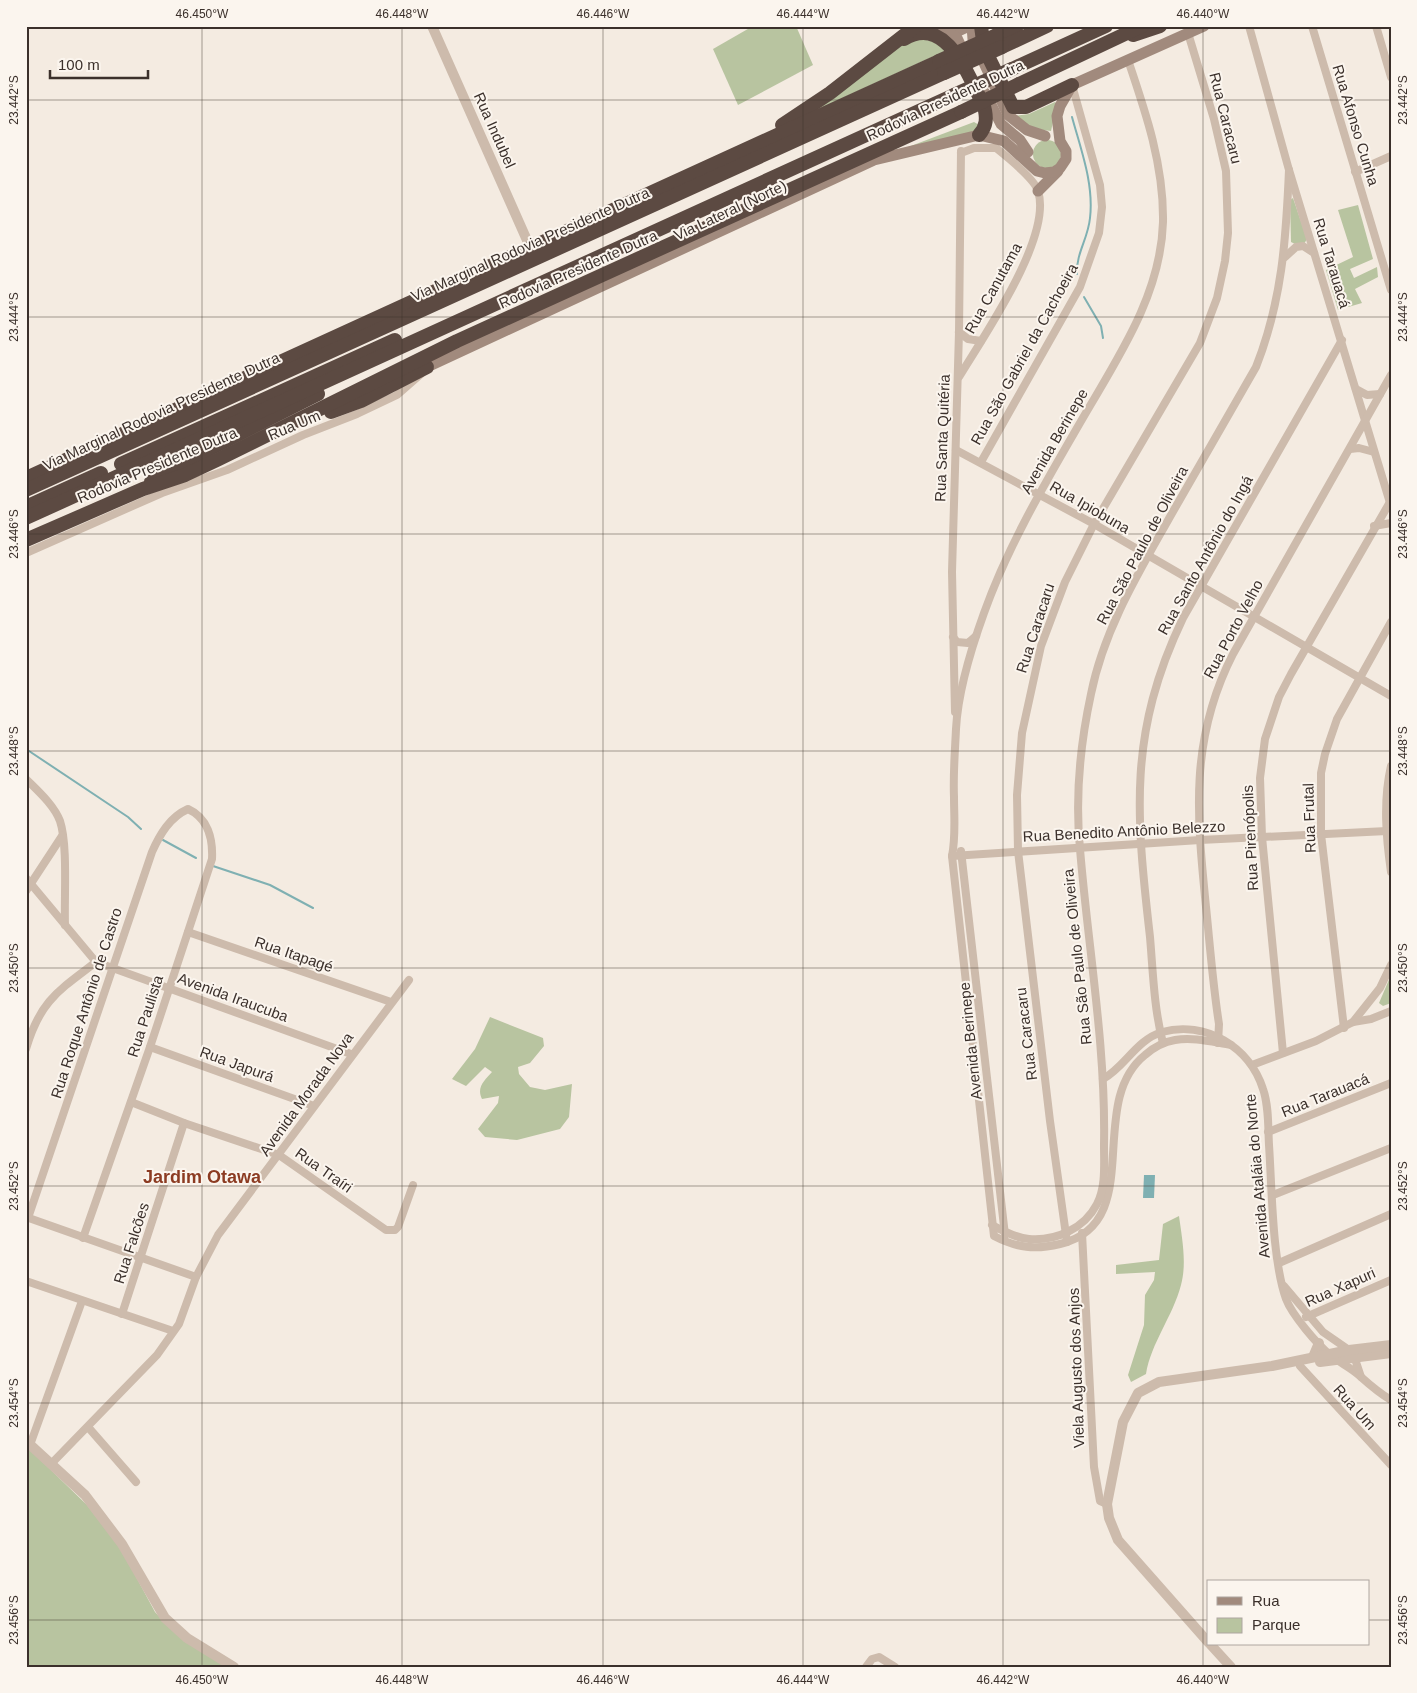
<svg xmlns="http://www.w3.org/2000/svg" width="1417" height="1693" font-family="Arial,sans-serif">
<rect width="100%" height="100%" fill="#f4ebe1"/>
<g fill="#b8c4a0">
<polygon points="753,26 796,26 813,65 738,105 713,49"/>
<polygon points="915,38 937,42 947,50 810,113 905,43"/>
<polygon points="1055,102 1057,104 1051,131 1035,129 1013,116 1029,114"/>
<polygon points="974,122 981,126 977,131 895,152"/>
<circle cx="1047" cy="154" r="14"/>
<polygon points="1293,198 1307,239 1304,244 1295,244 1291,242 1290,200"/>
<polygon points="1358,205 1373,259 1350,269 1354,278 1377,267 1378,277 1355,289 1362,303 1338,310 1326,270 1353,257 1338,210"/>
<polygon points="1391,975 1391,1003 1383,1006 1379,1003"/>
<path d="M490,1017l53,21 1,8 -14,17 -12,4 1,7 11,13 15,3 27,-6 -3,33 -9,12 -43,11 -32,-3 -7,-8 20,-26 1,-7 -17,3c-6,-12 3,-19 10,-27l-7,-5 -19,19 -14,-7 23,-30z"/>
<path d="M1179,1216c3,22 8,47 2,69 -8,31 -30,58 -35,89l-15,8 -3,-7 16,-50 1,-30 9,-15 1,-8 -39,2v-9l43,-5 4,-36z"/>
<polygon points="26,1446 87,1505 121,1549 155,1612 167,1625 228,1667 26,1667"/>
</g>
<polygon fill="#7fb0b2" points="1144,1175 1155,1175 1154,1198 1143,1198"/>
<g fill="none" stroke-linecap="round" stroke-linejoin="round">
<g stroke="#7fb0b2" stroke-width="2">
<path d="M1072,117c9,33 22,67 18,101 -2,21 -14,35 -13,56"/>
<polyline points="1084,297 1101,326 1103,338"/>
<polyline points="26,749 128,817 141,829"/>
<polyline points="163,840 196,858"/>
<polyline points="213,866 270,885 313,908"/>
</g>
<g stroke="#cdbbac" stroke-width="8">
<polyline points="1249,26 1289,170 1391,506"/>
<polyline points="1312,26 1391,290"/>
<polyline points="1376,26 1391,77"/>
<path d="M1128,60c18,53 36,106 35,162 -2,72 -44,134 -79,194 -37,64 -75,127 -100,197 -13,36 -26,77 -28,116 -1,22 -3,45 -2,68 0,20 2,39 -2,59l42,380c23,12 41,14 66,8 88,-21 24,-140 85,-189 9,-8 18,-13 30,-15 19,-3 37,2 56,5"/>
<polyline points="1355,172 1391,156"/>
<polyline points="1285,257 1296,247 1303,246 1314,253"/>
<polyline points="959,332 968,339 981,341"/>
<path d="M959,377c24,-40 94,-140 79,-186 -3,-12 -32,-35 -42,-43h-22l-13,5"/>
<polyline points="1356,389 1367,395 1380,394"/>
<polyline points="1350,449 1359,448 1374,452"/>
<polyline points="956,450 1094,524 1391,696"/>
<polyline points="981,462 1080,287 1099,233 1102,207 1100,185 1072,85"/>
<polyline points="1374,526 1391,523"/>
<polyline points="26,553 162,493 227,470 303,435 357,414 397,395 421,374"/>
<polyline points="953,637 957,642 968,643 976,636"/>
<polyline points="955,712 952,572 959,332 961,151"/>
<path d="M1391,766c-8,35 -5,71 0,106"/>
<path d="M26,779c12,12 28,26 34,42 8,24 4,76 5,104"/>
<polyline points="961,851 1005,1235"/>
<polyline points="952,856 1200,840 1387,831"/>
<polyline points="26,878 96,962 351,1054"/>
<polyline points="26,891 62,836"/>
<polyline points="188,932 391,1002"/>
<polyline points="1353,1022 1380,988 1391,965"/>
<polyline points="1344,1028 1321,834 1321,773 1325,754 1337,719 1391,622"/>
<path d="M1163,1043c-9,-34 -10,-71 -13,-106 -14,-123 -22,-204 33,-319l159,-278"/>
<path d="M1218,1043l1,-19c-6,-38 -9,-78 -13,-117 -9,-91 -17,-167 27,-253l158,-279"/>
<polyline points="150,1047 314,1106"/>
<path d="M26,1049c14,-48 32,-58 70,-87"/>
<polyline points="1283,1053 1262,837 1260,778 1265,739 1279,697 1291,674 1390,502"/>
<polyline points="1252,1065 1316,1041 1353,1022 1371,1019 1391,1011"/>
<path d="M1103,1079c22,-12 33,-39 59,-47 43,-12 88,15 101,57 6,17 5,38 6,56 3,43 3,114 17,154 6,16 31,45 44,56 10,8 22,13 31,22 10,9 18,16 30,23"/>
<polyline points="131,1102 184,1123 279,1155 386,1230 395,1230 398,1227 413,1185"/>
<polyline points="1268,1132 1391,1083"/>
<polyline points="1273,1195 1391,1148"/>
<polyline points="26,1217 196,1277"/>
<path d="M28,1218l124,-366c8,-18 18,-35 36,-43 20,9 25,30 24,50l-62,188 -67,191"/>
<path d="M992,1225c11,6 24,13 37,14 27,2 55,-10 68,-35 9,-17 7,-40 7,-59 2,-99 -16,-198 -24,-296 -5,-52 0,-104 11,-155 13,-65 48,-122 80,-179 28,-49 57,-99 85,-148 26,-66 30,-127 33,-197"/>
<polyline points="1082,1233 1094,1467 1100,1501 1107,1504"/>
<polyline points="1067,1242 1050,1121 1018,851 1017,795 1022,733 1041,646 1065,582 1094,524 1200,343 1217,298 1225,261 1228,233 1226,171 1214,119 1188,33"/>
<polyline points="1279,1263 1391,1214"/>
<polyline points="26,1281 173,1331"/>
<polyline points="1284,1286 1323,1332 1349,1350 1354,1356 1361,1377"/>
<polyline points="122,1314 184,1123"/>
<polyline points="1306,1317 1391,1280"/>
<polyline points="1300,1366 1391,1465"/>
<polyline points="88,1427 136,1482"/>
<polyline points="30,1445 82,1301"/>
<polyline points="51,1464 157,1355 179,1324 196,1277 218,1235 409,980"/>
<polyline points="866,1667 872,1659 879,1657 895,1667"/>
</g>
<g stroke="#cdbbac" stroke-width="10">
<polyline points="432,26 530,247"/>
<polyline points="1313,1357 1319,1343"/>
<polyline points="1320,1362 1391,1353"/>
<polyline points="26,1441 85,1495 122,1544 165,1618 187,1638 234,1667"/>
<polyline points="1208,1642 1118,1540 1109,1518 1107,1504 1123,1422 1138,1393 1159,1382 1272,1366 1349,1350 1391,1345"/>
<polyline points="1210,1644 1231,1667"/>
</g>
<g stroke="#a18a7d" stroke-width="11">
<polyline points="939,26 954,33 969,26"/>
<polyline points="972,26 973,39 1008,115 1027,130 1045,136"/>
<polyline points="949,32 957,38 966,57"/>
<polyline points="985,93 1001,124 1020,140 1028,152"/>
<polyline points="1038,191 1058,171"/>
<polyline points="427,367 874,160 979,135 1004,141 1037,171 1045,173 1054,172 1060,168 1066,159 1066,151 1060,141 1057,116 1060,106 1072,85 1204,26"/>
</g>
<g stroke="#5c4a42" stroke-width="14">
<polyline points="981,26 984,48 1013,107 1026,107 1072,85"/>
<polyline points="997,35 1017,26"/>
<polyline points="1133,35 1160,26"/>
<path d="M904,39c43,-26 65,39 80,67 3,12 3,20 -5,29"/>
<polyline points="1002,47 1047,26"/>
<polyline points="1012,69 1106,26"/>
<polyline points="1019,84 1142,26"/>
<polyline points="782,125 830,93 916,26"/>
<polyline points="331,412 361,401 427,367"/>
<polyline points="121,464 395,340"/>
<polyline points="26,478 939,61"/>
<polyline points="151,482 164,472 318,394"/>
<polyline points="26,490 944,73"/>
<polyline points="26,507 101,473"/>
<polyline points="26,518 954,95"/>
<polyline points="26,540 143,489 185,475 217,460 457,341 961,112"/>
</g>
<g stroke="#5c4a42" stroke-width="14">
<polyline points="939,61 997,35"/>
<polyline points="944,73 1002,47"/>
<polyline points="954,95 1012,69"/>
<polyline points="961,112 1019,84"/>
</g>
</g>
<path fill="none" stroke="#3b302b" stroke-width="1" stroke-opacity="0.45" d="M202,26v1641M402,26v1641M603,26v1641M803,26v1641M1003,26v1641M1203,26v1641M26,100h1365M26,317h1365M26,534h1365M26,751h1365M26,968h1365M26,1186h1365M26,1403h1365M26,1620h1182M1368,1620h23"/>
<g text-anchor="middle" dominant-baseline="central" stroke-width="4" stroke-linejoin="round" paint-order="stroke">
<g font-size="15" fill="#3b302b" stroke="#fbf5ee">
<text transform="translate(945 100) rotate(-25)">Rodovia Presidente Dutra</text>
<text transform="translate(1226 118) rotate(76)">Rua Caracaru</text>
<text transform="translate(1356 125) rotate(73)">Rua Afonso Cunha</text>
<text transform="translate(495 130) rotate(66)">Rua Indubel</text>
<text transform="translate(730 210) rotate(-25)">Via Lateral (Norte)</text>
<text transform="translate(530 244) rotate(-24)">Via Marginal Rodovia Presidente Dutra</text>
<text transform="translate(1332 263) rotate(73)">Rua Tarauacá</text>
<text transform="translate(578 269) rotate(-24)">Rodovia Presidente Dutra</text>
<text transform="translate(993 288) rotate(-61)">Rua Canutama</text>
<text transform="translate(1024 354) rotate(-61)">Rua São Gabriel da Cachoeira</text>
<text transform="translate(161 411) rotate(-25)">Via Marginal Rodovia Presidente Dutra</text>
<text transform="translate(294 425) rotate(-23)">Rua Um</text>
<text transform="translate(942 438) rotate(-88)">Rua Santa Quitéria</text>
<text transform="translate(1054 441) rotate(-60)">Avenida Berinepe</text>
<text transform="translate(157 465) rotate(-23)">Rodovia Presidente Dutra</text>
<text transform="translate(1090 507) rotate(30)">Rua Ipiobuna</text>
<text transform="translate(1142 545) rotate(-62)">Rua São Paulo de Oliveira</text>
<text transform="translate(1205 555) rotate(-61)">Rua Santo Antônio do Ingá</text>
<text transform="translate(1035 628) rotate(-72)">Rua Caracaru</text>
<text transform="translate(1233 629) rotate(-62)">Rua Porto Velho</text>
<text transform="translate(1309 818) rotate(-92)">Rua Frutal</text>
<text transform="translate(1124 831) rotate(-3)">Rua Benedito Antônio Belezzo</text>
<text transform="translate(1250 838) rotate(-93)">Rua Pirenópolis</text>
<text transform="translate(294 954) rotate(19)">Rua Itapagé</text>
<text transform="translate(1077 957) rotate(-96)">Rua São Paulo de Oliveira</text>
<text transform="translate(233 997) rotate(20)">Avenida Iraucuba</text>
<text transform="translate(86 1003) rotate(-72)">Rua Roque Antônio de Castro</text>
<text transform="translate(145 1016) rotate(-72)">Rua Paulista</text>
<text transform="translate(1026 1034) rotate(-97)">Rua Caracaru</text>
<text transform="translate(970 1041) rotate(-96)">Avenida Berinepe</text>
<text transform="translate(237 1064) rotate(20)">Rua Japurá</text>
<text transform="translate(306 1094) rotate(-54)">Avenida Morada Nova</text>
<text transform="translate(1325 1095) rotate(-22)">Rua Tarauacá</text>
<text transform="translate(324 1170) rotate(35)">Rua Traíri</text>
<text transform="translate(1257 1176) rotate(-95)">Avenida Ataláia do Norte</text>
<text transform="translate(131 1243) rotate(-72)">Rua Falcões</text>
<text transform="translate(1340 1287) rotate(-24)">Rua Xapuri</text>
<text transform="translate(1076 1368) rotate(-92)">Viela Augusto dos Anjos</text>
<text transform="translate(1355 1407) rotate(48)">Rua Um</text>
</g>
<g font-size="18" font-weight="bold" fill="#8c3b22" stroke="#fbf5ee">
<text x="202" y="1177">Jardim Otawa</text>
</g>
</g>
<rect width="1417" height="1693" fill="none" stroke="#fbf5ee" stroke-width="55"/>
<rect x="1207" y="1580" width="162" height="65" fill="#fbf5ee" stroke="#aea6a0"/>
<rect x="1217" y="1597" width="25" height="8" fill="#a18a7d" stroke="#aea6a0"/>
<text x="1252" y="1606" font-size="15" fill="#3b302b">Rua</text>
<rect x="1217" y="1618" width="25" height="15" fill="#b8c4a0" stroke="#aea6a0"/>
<text x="1252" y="1630" font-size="15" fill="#3b302b">Parque</text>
<path d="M50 70v8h98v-8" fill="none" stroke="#3b302b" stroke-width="2.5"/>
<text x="58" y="70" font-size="15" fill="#3b302b" stroke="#fbf5ee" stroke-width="4" paint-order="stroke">100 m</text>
<rect x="28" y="28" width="1362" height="1638" fill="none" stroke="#3b302b" stroke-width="2"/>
<g font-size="12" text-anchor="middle" fill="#3b302b">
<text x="202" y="18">46.450°W</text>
<text x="402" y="18">46.448°W</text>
<text x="603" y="18">46.446°W</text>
<text x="803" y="18">46.444°W</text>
<text x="1003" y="18">46.442°W</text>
<text x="1203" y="18">46.440°W</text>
<text transform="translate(14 100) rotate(-90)" y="4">23.442°S</text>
<text transform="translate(1403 100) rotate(-90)" y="4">23.442°S</text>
<text transform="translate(14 317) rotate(-90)" y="4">23.444°S</text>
<text transform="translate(1403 317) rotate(-90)" y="4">23.444°S</text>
<text transform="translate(14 534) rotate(-90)" y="4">23.446°S</text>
<text transform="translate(1403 534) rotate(-90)" y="4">23.446°S</text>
<text transform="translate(14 751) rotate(-90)" y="4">23.448°S</text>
<text transform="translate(1403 751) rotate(-90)" y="4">23.448°S</text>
<text transform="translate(14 968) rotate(-90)" y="4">23.450°S</text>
<text transform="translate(1403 968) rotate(-90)" y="4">23.450°S</text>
<text transform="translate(14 1186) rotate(-90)" y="4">23.452°S</text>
<text transform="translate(1403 1186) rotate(-90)" y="4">23.452°S</text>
<text transform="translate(14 1403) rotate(-90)" y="4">23.454°S</text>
<text transform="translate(1403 1403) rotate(-90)" y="4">23.454°S</text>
<text transform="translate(14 1620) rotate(-90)" y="4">23.456°S</text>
<text transform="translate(1403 1620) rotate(-90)" y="4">23.456°S</text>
<text x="202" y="1684">46.450°W</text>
<text x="402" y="1684">46.448°W</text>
<text x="603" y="1684">46.446°W</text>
<text x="803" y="1684">46.444°W</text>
<text x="1003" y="1684">46.442°W</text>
<text x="1203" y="1684">46.440°W</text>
</g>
</svg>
